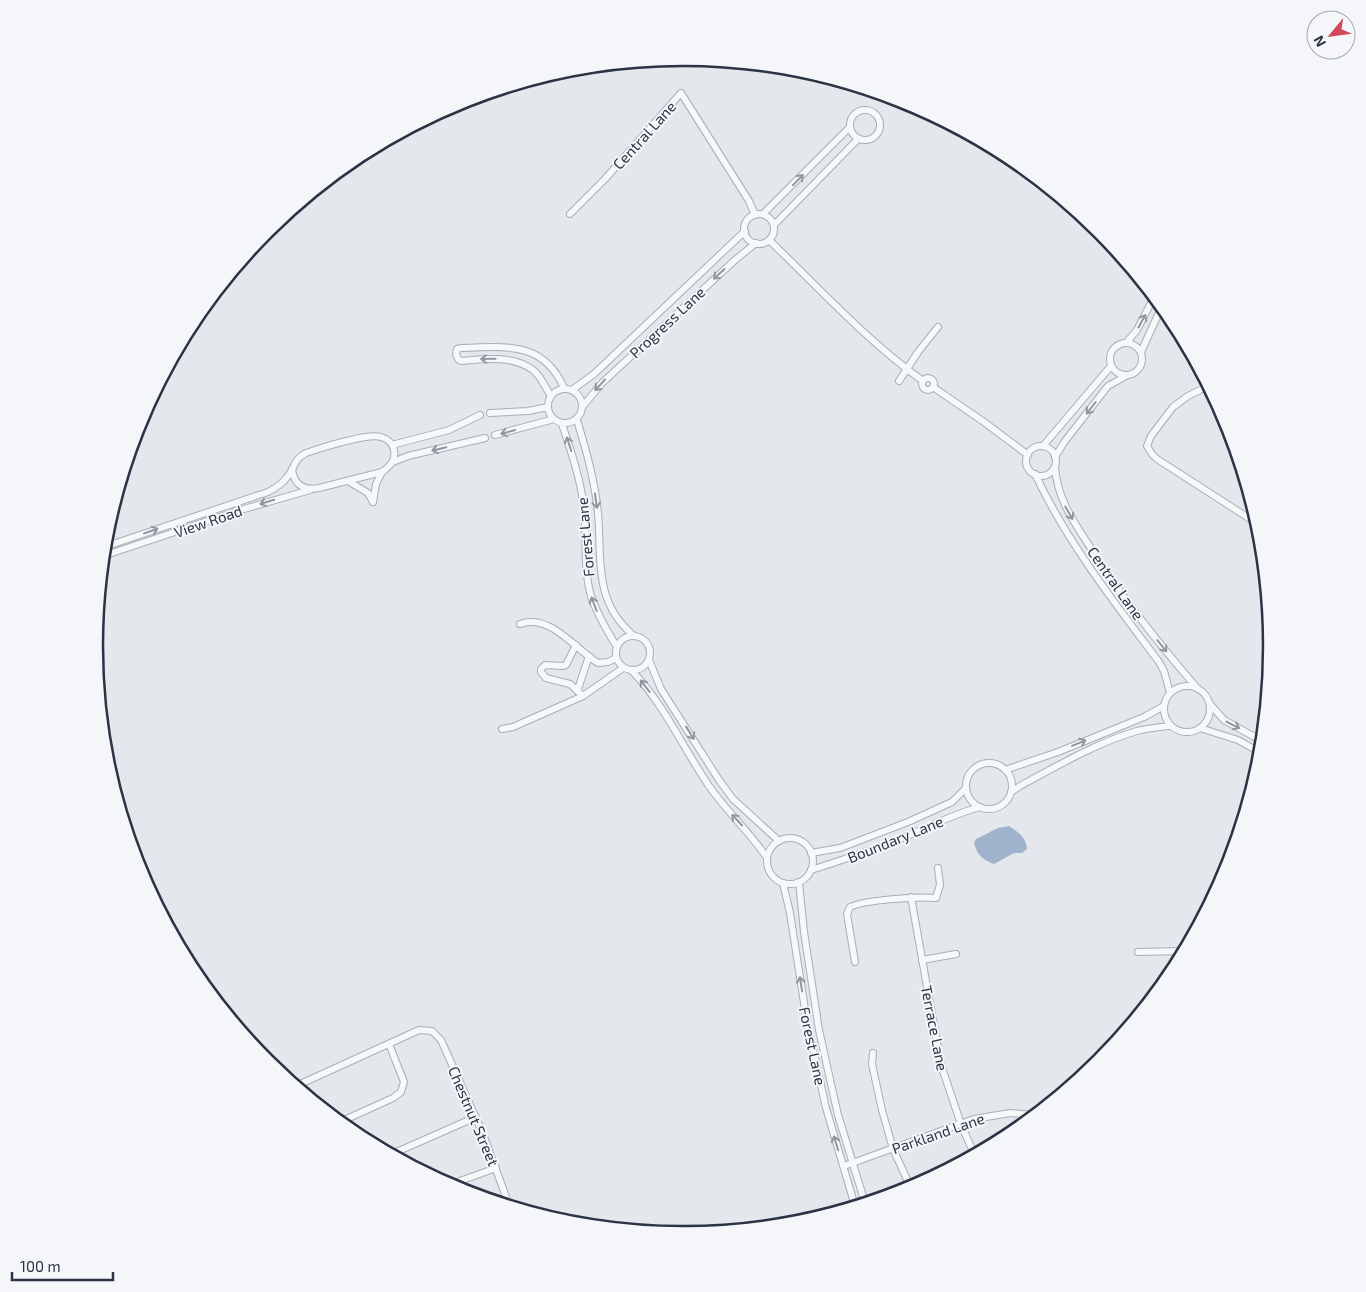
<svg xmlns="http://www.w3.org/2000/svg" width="1366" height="1292" font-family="'Exo 2',sans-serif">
<rect width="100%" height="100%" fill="#e4e7ec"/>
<path fill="#9fb4cc" d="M1009,826c9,6 17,11 18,23l-5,4h-8l-20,11c-11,-4 -17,-9 -20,-21l2,-4 22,-11z"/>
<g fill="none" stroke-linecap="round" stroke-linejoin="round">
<g stroke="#a9aeb7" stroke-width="8">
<g id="street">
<circle cx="865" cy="125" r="15"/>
<polyline points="570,214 605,179 681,93 749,201 755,215"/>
<polyline points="763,214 850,127"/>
<circle cx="759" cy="229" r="15"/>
<polyline points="774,225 858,139"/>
<path d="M769,240c50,48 98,101 154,141"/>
<circle cx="1126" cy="359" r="16"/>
<polyline points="1126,343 1137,330 1154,297"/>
<polyline points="1141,352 1162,306"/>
<circle cx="928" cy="384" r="6"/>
<polyline points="899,381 918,352 938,327"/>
<polyline points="1208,386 1188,396 1173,407 1151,436 1147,446 1152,454 1157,459 1258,524"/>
<polyline points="933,387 984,422 1028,455"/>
<circle cx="565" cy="406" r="17"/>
<polyline points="572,390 594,374 745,231"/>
<path d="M551,396c-5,-7 -10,-20 -18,-26 -20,-15 -48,-11 -72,-9l-3,-2 -2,-5 1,-5 4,-1c44,-1 82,-8 103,40"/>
<polyline points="583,406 602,383 735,260 756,243"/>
<polyline points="490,413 528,411 548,407"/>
<path d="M577,420c9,30 18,61 21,93 4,46 -5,89 36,123"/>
<path d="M562,424c9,27 19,56 22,85 3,28 -1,59 7,87 6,18 16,35 26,51"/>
<polyline points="495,435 554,419"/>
<polyline points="392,445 449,430 480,415"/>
<polyline points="1043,446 1111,366"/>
<circle cx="1041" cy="461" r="15"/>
<polyline points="1055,457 1065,441 1108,386 1126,376"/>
<polyline points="393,462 408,456 485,438"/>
<path d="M1055,467c2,32 20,57 37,83 31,49 67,94 105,138"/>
<path d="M1035,474c32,68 79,128 124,188l5,9 6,22"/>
<polyline points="348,481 368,493 373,502"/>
<polyline points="373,502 376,484 382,472"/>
<path d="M104,547l164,-55c8,-4 15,-9 20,-16 8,-10 5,-16 18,-23 15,-5 62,-20 75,-16 7,2 12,7 13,13 2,11 -4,16 -12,22l-63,16c-15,3 -25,-3 -27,-19"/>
<polyline points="103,556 244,509 310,490"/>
<path d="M520,624c30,-11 55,25 78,39l10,-1 8,-4"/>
<circle cx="633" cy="653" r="17"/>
<polyline points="576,645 566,665 563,666 545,665 541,669 541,672 546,678 570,684 583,696"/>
<polyline points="649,660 661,689 719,780 733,799 779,841"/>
<path d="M632,671c32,33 51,77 77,115 18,26 41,46 58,72"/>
<circle cx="1187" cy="709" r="23"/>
<polyline points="578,689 589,656"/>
<polyline points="1210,704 1224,720 1262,741"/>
<polyline points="1200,728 1238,740 1261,753"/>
<polyline points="502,729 513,727 583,696 623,668"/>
<circle cx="989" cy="786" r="23"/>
<polyline points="1005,770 1058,752 1144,717 1164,706"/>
<path d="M1011,792l9,-6c37,-20 76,-43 117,-55 11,-3 23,-4 34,-5"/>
<circle cx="790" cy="861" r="23"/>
<polyline points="811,853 840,848 908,822 952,802 966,788"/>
<path d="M811,870c31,-10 63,-20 94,-33 25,-11 49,-23 75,-30"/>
<polyline points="799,882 804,932 819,1030 838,1115 865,1203"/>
<polyline points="783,883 790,913 807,1022 826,1108 855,1206"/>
<polyline points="911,897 941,1065 961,1124 974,1154"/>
<polyline points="1138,952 1184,951"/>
<polyline points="922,960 956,954"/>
<path d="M855,962l-8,-48 3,-7c15,-7 69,-11 86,-9l4,-13 -2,-17"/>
<polyline points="873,1053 872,1064 882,1110 893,1149 911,1188"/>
<polyline points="296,1086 419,1030 432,1031 441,1040 483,1134 509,1205"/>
<polyline points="340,1122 393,1098 401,1092 404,1082 389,1044"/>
<polyline points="392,1154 476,1117"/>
<polyline points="844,1166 974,1119 1010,1113 1035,1115"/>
<polyline points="449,1185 496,1168"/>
</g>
</g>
<use href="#street" stroke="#f7f8fa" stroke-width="6"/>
</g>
<defs><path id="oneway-shaft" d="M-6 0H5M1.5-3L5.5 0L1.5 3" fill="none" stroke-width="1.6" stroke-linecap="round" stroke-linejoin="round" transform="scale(1.25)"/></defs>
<g stroke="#9196a0">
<use href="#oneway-shaft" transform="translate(798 180) rotate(-46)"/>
<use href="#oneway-shaft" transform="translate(719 274) rotate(138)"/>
<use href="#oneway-shaft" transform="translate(1142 321) rotate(-61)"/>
<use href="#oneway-shaft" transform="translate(488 359) rotate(179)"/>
<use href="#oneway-shaft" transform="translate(600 385) rotate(133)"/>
<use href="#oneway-shaft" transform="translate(1091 408) rotate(128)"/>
<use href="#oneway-shaft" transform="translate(508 432) rotate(164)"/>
<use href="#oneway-shaft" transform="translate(569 444) rotate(-108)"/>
<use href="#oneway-shaft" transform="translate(439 449) rotate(167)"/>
<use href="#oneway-shaft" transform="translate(596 501) rotate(82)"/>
<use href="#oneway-shaft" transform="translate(267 502) rotate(163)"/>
<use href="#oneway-shaft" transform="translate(1069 513) rotate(60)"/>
<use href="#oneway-shaft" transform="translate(151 531) rotate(-19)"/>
<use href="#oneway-shaft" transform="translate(594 604) rotate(-111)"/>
<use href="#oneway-shaft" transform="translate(1162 646) rotate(51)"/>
<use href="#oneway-shaft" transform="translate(645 686) rotate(-128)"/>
<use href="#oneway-shaft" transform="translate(1233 725) rotate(27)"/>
<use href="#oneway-shaft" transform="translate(690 733) rotate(58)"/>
<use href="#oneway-shaft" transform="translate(1079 743) rotate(-23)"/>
<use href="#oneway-shaft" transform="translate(737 820) rotate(-133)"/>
<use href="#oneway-shaft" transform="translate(801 984) rotate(-99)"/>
<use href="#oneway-shaft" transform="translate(836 1143) rotate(-107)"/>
</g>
<g text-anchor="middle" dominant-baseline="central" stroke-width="4" stroke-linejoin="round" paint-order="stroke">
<g font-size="15" fill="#2b3445" stroke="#f4f6f9">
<text transform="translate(644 135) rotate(-48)">Central Lane</text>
<text transform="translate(667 322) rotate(-43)">Progress Lane</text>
<text transform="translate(208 521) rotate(-19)">View Road</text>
<text transform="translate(585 537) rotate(-95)">Forest Lane</text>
<text transform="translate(1116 583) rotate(55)">Central Lane</text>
<text transform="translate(895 839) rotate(-22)">Boundary Lane</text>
<text transform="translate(935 1028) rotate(79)">Terrace Lane</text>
<text transform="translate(813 1046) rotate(78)">Forest Lane</text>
<text transform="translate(474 1116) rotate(67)">Chestnut Street</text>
<text transform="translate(938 1133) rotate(-19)">Parkland Lane</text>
</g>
</g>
<path d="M0 0H1366V1292H0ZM103 646a580 580 0 1 1 1160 0a580 580 0 1 1-1160 0Z" fill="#f4f6f9" fill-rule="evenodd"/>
<path fill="none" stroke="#2b3445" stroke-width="2.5" d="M103 646a580 580 0 1 1 1160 0a580 580 0 1 1-1160 0Z"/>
<g transform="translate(1331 35) rotate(241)"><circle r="24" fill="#f4f6f9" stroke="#a4a8b1"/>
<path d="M0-4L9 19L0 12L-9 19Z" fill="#d1495b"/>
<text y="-8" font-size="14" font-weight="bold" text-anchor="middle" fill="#2b3445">N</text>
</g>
<path d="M12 1272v8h101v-8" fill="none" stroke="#2b3445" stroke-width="2.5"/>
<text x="20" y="1272" font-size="15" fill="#2b3445" stroke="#f4f6f9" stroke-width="4" paint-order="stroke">100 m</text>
</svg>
